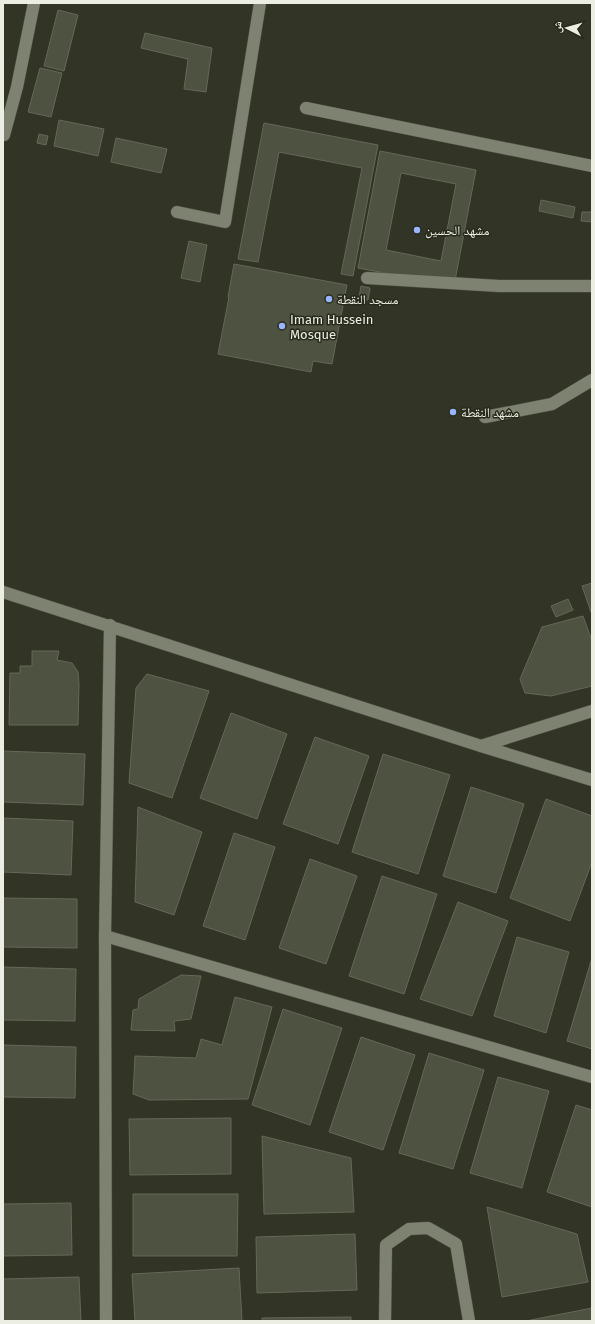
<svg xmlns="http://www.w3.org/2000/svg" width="595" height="1324" font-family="'Fira Sans','Noto Naskh Arabic',sans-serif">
<rect width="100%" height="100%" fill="#323526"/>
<g fill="#4e5241" stroke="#656857" fill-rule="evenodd">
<polygon points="58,10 78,15 64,71 44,66"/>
<polygon points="145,33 212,48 206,92 184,89 188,59 141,48"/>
<polygon points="40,68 62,73 51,117 28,112"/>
<polygon points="59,120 104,129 98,156 54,146"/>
<polygon points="264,123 378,145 353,276 341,274 362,168 279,152 258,262 238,259"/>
<polygon points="39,134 48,136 46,145 37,143"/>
<polygon points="116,138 167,149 161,173 111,162"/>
<path d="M380,151l96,19 -22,116 -96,-18zM401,173l55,11 -15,77 -55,-11z"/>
<polygon points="541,200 575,207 573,218 539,211"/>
<polygon points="582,212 592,212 592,222 581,221"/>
<polygon points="189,241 207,245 200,282 181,278"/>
<polygon points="234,264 347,285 332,364 313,361 311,372 218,354 229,297 228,297"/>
<polygon points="361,286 370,288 368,300 359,298"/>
<polygon points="592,583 592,615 582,586"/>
<polygon points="568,599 573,610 556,617 551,606"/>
<polygon points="583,616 592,641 592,686 551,696 525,693 520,679 542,627"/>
<polygon points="32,651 59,651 57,660 72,663 78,672 79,684 78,725 9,725 10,673 20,673 20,666 32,666"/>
<polygon points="147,674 209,691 172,798 129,783 136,688"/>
<polygon points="231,713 287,734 257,819 200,798"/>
<polygon points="315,737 369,756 338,844 283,824"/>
<polygon points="3,751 85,754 83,805 3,802"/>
<polygon points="383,754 450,775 418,874 352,852"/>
<polygon points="471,787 524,804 496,893 443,876"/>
<polygon points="546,799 592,816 592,862 570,921 510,898"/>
<polygon points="138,807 202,832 174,915 135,902"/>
<polygon points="3,818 73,821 71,875 3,872"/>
<polygon points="234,833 275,847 245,940 203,926"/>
<polygon points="310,859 357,876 326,964 279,948"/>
<polygon points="382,876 437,894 404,994 349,976"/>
<polygon points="3,898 77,899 77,948 3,947"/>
<polygon points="458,902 508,921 472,1016 420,999"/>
<polygon points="517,937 569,952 546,1033 494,1016"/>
<polygon points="592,958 592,1049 567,1041"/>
<polygon points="3,967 76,969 75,1021 3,1020"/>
<polygon points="181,975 201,976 191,1019 174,1021 175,1031 131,1030 133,1010 138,1009 139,999"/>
<polygon points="235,997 272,1007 248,1099 149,1100 133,1094 135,1056 196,1058 201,1039 222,1045"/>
<polygon points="283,1009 342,1028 310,1125 252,1105"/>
<polygon points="361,1037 415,1055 383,1150 329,1132"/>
<polygon points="3,1045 76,1047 75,1098 3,1097"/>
<polygon points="429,1053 484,1070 453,1169 399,1153"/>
<polygon points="498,1077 549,1091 522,1188 470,1173"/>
<polygon points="576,1105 592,1110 592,1207 547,1192"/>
<polygon points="231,1118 231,1174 130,1175 129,1119"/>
<polygon points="262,1136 351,1158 354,1212 264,1214"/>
<polygon points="133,1194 238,1194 237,1256 133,1256"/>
<polygon points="71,1203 72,1255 3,1256 3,1204"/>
<polygon points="487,1207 577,1234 588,1282 502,1297"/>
<polygon points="355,1234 357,1290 257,1293 256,1237"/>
<polygon points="239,1268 242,1321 135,1321 132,1274"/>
<polygon points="79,1277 81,1321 3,1321 3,1279"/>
<polygon points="592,1308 592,1321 526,1321"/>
<polygon points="351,1317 351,1321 262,1321 262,1318"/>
</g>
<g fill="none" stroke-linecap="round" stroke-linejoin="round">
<g stroke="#515346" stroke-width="13">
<g id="minor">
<polyline points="306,108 592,166"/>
<polyline points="4,135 17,87 34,3"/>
<polyline points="177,212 225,222 260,3"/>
<polyline points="367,278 499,286 592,286"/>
<polyline points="485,417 552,404 592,380"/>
<polyline points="3,592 481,746 592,780"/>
<polyline points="481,746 592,711"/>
<polyline points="105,936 592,1077"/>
<polyline points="106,1321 105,936 110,625"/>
<polyline points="385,1321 386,1245 409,1229 428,1228 456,1244 469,1321"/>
</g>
</g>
<use href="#minor" stroke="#7e8271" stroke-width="12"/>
</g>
<g fill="#99b5fd" stroke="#282b1c" stroke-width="1.5">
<circle cx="417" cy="230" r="4"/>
<circle cx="329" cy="299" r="4"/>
<circle cx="282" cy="326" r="4"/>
<circle cx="453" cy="412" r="4"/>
</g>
<g text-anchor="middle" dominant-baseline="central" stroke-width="3" stroke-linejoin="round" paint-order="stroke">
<g font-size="13" fill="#eceee4" stroke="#282b1c" text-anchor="start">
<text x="425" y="230">مشهد الحسين</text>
<text x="337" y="299">مسجد النقطة</text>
<text x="290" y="319">Imam Hussein<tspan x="290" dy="15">Mosque</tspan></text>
<text x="461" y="412">مشهد النقطة</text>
</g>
</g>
<rect width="595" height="1324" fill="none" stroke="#eceee4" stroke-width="8"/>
<g transform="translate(567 28) rotate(276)" stroke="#282b1c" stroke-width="3" paint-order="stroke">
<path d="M0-3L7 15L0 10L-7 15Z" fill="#eceee4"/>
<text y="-6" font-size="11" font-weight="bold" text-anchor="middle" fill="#eceee4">ش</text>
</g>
</svg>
